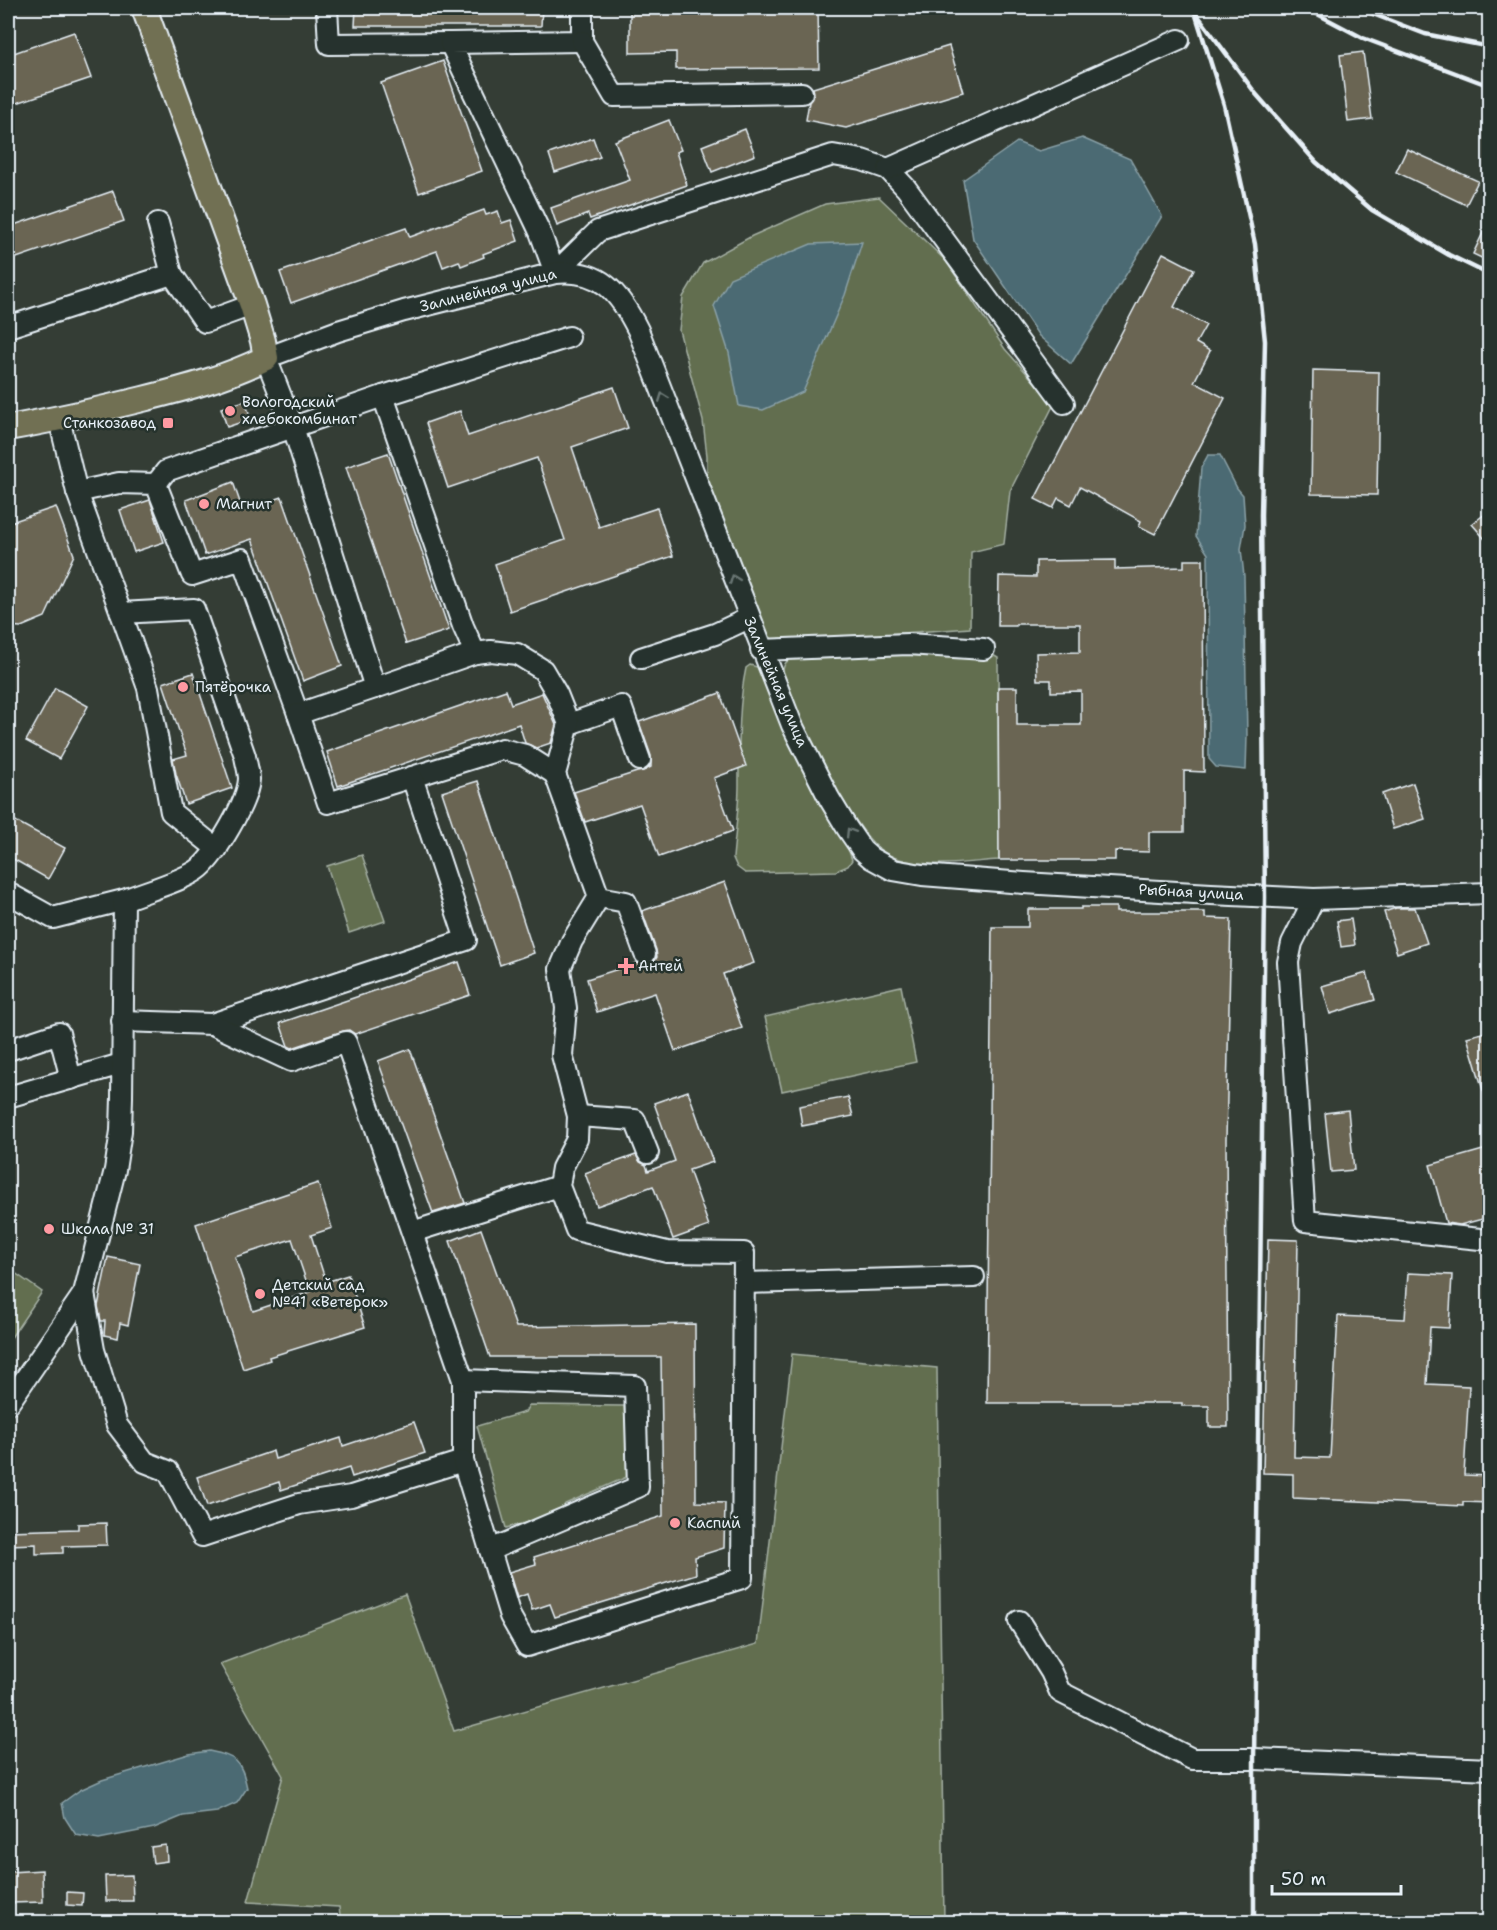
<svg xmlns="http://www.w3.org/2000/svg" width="1497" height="1930" font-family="'Shantell Sans',sans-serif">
<rect width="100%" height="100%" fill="#343d35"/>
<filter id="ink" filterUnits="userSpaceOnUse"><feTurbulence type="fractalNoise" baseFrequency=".0167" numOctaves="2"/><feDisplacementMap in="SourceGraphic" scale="12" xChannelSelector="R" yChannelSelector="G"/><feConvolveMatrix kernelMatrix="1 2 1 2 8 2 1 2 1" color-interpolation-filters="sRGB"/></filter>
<g filter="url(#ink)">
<g fill="#626e50" stroke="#a5b0a4" stroke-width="1.5">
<polygon points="879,197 946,261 1005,349 1054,404 1010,491 1004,544 971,552 970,628 780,642 772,639 768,634 732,557 707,487 707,456 703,421 679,330 683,297 703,263 752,236 825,204"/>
<path d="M865,652l126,2 7,4 1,202c-33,2 -82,11 -112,-6 -10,-5 -19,-16 -25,-25 -28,-37 -48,-78 -66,-120 -5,-11 -17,-30 -12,-43 2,-6 8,-8 14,-10z"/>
<path d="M750,665l7,2 33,74 54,95 8,24 -4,6 -12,5 -91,2 -8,-6 -4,-9c2,-24 6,-50 6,-74 0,-39 -1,-78 7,-116z"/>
<polygon points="362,855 385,921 349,933 327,866"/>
<polygon points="901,986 916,1062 782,1091 765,1017"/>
<polygon points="8,1268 42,1292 8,1342"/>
<polygon points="792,1354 937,1368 944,1922 341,1922 339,1907 248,1902 283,1776 220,1664 405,1594 454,1731 758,1644"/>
<polygon points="529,1405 624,1406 629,1476 565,1504 562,1510 554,1515 506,1528 477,1426 525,1412"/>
</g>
<g fill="#4c6b73" stroke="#8aa1a8" stroke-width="1.5">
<polygon points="1082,138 1130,159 1162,216 1071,364 1039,336 973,239 963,180 1017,142 1039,151"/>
<polygon points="862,242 845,295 803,392 763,410 739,406 729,353 714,306 730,278 811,244"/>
<polygon points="1208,455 1220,455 1237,488 1243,495 1245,525 1241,549 1244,576 1247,736 1246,770 1216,767 1209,759 1208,554 1196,536 1201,468"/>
<path d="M209,1751c28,6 32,9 38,37l-10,15 -20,9 -34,4 -29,12 -55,11 -23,-4 -11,-17 -3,-15 18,-13 22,-10 87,-26z"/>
</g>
<g fill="#6b6553" stroke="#e8f1f8" stroke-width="1.5" fill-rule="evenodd">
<polygon points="356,8 542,8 541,26 355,26"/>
<polygon points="630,8 818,8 819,68 676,69 676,52 630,53"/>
<polygon points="74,32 91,78 8,106 8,55"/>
<polygon points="949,46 963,92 846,128 806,120 809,102 814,93 813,88"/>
<polygon points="1363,52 1372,119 1348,122 1340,55"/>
<polygon points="443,61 482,171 419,193 381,83"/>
<polygon points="669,120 681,150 676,152 687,185 590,219 588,214 557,226 551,208 630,180 615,141"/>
<polygon points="745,129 755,155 712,172 702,146"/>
<polygon points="593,138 600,157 555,172 549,154"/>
<polygon points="1407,149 1478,181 1466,205 1396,172"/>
<polygon points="113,191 124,221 8,261 8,227"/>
<polygon points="484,210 486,215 498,211 502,223 511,220 518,241 483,254 484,257 461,266 459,261 443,267 437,251 291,303 280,272 406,228 410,237"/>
<polygon points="1490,218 1490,262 1473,254"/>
<polygon points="1163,253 1194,269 1174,307 1206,325 1196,343 1210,351 1194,382 1225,398 1155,534 1139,526 1141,521 1080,487 1071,505 1058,498 1053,508 1035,499"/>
<polygon points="1313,370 1379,372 1377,495 1311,494"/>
<polygon points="614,387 628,428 572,447 599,527 657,508 673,556 510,611 495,564 565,540 537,458 448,488 426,423 460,411 468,436"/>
<polygon points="245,401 251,419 227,427 221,408"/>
<polygon points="388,453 449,630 406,644 346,467"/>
<polygon points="233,482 243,511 282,497 342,666 303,681 252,539 205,555 186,500"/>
<polygon points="150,500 164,542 134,552 120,510"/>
<polygon points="56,507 74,555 45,617 21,627 8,626 8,523"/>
<polygon points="1490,510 1490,545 1472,524"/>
<polygon points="1115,560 1115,569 1184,567 1184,560 1203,560 1204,772 1184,771 1184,832 1149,832 1149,852 1115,851 1115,860 999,860 998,687 1017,687 1017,725 1081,725 1081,691 1051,692 1051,680 1037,680 1036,653 1080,652 1080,624 1016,624 1016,626 998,626 999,576 1036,577 1036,561"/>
<polygon points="193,673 232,788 186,804 176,774 173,759 187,755 163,683"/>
<polygon points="55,688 88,706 59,759 26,741"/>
<polygon points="506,690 511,704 542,693 556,725 551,743 536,748 525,743 519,724 338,786 327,752"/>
<polygon points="720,693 746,766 714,778 733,831 659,857 640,804 585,822 574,792 637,772 643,771 651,767 651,756 639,722"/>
<polygon points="478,781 534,953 500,965 442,792"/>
<polygon points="1413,783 1425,819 1393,829 1382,794"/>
<polygon points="8,817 65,848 48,879 8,856"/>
<polygon points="725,882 754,963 723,974 742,1028 675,1051 655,993 597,1012 587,979 637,963 642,966 649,965 654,962 657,957 656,950 642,911"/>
<polygon points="1081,907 1116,907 1116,912 1205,912 1205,918 1231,919 1226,1140 1228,1427 1209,1427 1209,1406 1182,1406 1182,1403 987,1403 992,927 1028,927 1028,909 1081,909"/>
<polygon points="1396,908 1415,908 1427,943 1397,953 1384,912"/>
<polygon points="1351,919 1355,945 1341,947 1337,921"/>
<polygon points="459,962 470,995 355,1034 349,1030 343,1031 292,1048 288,1046 280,1023"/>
<polygon points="1367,973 1375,1000 1330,1014 1322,986"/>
<polygon points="1490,1031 1490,1100 1486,1100 1467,1037"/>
<polygon points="410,1049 465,1203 433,1213 378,1061"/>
<polygon points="688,1091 713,1162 689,1170 709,1226 673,1239 653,1186 597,1206 585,1173 636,1155 640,1162 646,1165 648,1171 675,1161 654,1103"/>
<polygon points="848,1097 853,1116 802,1126 799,1106"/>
<polygon points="1348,1110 1354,1170 1331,1172 1325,1113"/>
<polygon points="1490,1148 1490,1217 1460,1225 1446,1223 1430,1165"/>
<path d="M318,1183l14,45 -21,7 15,47 22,-7 17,52 -96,30 1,3 -27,9 -47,-145zM292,1239l18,53 -57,19 -18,-54z"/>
<polygon points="481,1229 516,1327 695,1324 696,1502 725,1503 724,1548 695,1557 696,1574 555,1617 550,1604 532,1610 527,1594 517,1598 509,1572 536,1564 534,1557 663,1516 661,1357 490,1357 450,1241"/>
<polygon points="1268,1239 1298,1240 1294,1457 1330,1458 1338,1316 1405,1319 1408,1273 1452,1275 1449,1328 1430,1327 1427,1384 1469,1386 1464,1475 1490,1476 1490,1503 1463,1502 1463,1506 1293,1498 1293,1474 1263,1473"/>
<polygon points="108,1257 140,1264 128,1325 120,1323 118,1338 104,1335 105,1321 101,1321 98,1306"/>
<polygon points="414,1422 425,1453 352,1477 349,1468 281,1490 279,1482 207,1506 197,1477 273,1451 275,1459 341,1438 343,1446"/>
<polygon points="106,1523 107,1545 63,1546 63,1553 36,1554 36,1544 8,1545 8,1531 78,1529 78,1524"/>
<polygon points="166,1845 167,1861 153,1863 151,1847"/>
<polygon points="42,1870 43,1902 12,1903 10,1872"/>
<polygon points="132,1875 133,1901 106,1901 105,1876"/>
<polygon points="67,1892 83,1893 82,1906 67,1905"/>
</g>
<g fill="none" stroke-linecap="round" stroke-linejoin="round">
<g stroke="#e8f1f8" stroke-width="24">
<g id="minor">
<polyline points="327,8 329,44 450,43"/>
<polyline points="582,8 582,41 450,43 540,232 555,273 598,231 833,155 862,160 888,169 906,188 1064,403"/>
<polyline points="582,41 614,96 802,93"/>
<polyline points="888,169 1179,40"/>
<polyline points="172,274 205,322 252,305"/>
<polyline points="8,327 172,274 158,223"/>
<polyline points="383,396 463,626 475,653"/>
<polyline points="156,484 192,575 242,559 298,714 375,688"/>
<polyline points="77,492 119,483 156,484 166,471 383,396 569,337"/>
<polyline points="121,613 148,688 171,812 217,849"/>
<polyline points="761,650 908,644 984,649"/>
<polyline points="641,658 715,634 749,618"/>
<polyline points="569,724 621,706 640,760"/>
<polyline points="412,777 502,749 525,755 555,774"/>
<polyline points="8,893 53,918 124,900"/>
<polyline points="599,897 626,902 645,954"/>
<polyline points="1314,899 1292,943 1288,962 1305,1221 1490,1240"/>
<polyline points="212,1024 466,940 412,777 328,803 298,714"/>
<polyline points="8,1050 59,1033 71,1079"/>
<polyline points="8,1097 121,1064"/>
<polyline points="578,1116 635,1120 648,1153"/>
<polyline points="412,1232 559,1186"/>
<polyline points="744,1283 974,1277"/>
<polyline points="84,1293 94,1350 117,1425 145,1462 168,1471 202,1536 299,1504 351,1496 463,1461 463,1380 346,1042 291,1061 212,1024 122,1021"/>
<path d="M8,1404l76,-111 31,-123 6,-39 1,-34 2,-197c19,-8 62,-20 76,-32 17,-15 48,-67 49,-89 0,-7 -3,-16 -4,-23l-51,-147 -73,4 -44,-121 -18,-73"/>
<polyline points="463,1461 490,1550 638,1487 635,1386 463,1380"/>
<path d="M490,1550l20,66 17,30 215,-68 2,-325 -77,-1 -91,-22 -17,-44 3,-18 15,-29 1,-23 -16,-61 4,-47 -6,-39 12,-28 27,-44 -44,-123 14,-50 -12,-30 -14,-24 -26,-16 -26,-3 -16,2 -100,35 -82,-261 -27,-69 72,-27 66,-20 151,-38c45,-5 64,19 83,57l154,395 37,73 18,30 15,22 9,8 22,12 29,5 102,8 187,11 103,5 176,-6"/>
<polyline points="1019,1621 1051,1672 1060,1692 1192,1759 1254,1759 1490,1769"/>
</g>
</g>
<g stroke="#e8f1f8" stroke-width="28">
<path id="major" d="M8,428c45,-8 90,-18 135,-29 44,-11 82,-21 123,-41l-3,-17 -11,-36 -108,-297"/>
</g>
<use href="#minor" stroke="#26332d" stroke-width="20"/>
<use href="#major" stroke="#716f52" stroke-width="24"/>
<g stroke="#e8f1f8" stroke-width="4.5">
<polyline points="1306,8 1363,38 1490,86"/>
<polyline points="1357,8 1425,34 1490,47"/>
<polyline points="1194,9 1224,105 1255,244 1265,341 1261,515 1265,897 1254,1759 1254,1922"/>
<polyline points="1199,17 1256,94 1316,162 1372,210 1449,255 1490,275"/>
</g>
</g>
<defs><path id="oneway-chevron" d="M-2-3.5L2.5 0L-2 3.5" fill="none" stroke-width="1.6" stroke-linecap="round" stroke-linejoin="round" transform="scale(1.5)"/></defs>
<g stroke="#6a7674">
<use href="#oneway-chevron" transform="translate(663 397) rotate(-111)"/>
<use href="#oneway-chevron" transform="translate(734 579) rotate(-111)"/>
<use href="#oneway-chevron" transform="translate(850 832) rotate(-122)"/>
</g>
</g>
<g fill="#ff9aa2" stroke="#26332d" stroke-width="2">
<circle cx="230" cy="411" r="6"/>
<rect x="162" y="417" width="12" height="12" rx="3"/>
<circle cx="204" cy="504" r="6"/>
<circle cx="183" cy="687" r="6"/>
<path d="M623 957h6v6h6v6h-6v6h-6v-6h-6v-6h6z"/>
<circle cx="49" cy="1229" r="6"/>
<circle cx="260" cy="1294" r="6"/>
<circle cx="675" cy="1523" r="6"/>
</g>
<g text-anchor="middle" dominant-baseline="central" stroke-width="5" stroke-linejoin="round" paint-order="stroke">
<g font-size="15" fill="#e8f1f8" stroke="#26332d">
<text transform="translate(488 290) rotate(-14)">Залинейная улица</text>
<text transform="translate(776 682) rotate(67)">Залинейная улица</text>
<text transform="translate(1191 892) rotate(3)">Рыбная улица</text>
</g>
<g font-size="15" fill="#e8f1f8" stroke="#26332d" text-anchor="start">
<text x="242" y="402">Вологодский<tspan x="242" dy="17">хлебокомбинат</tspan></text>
<text x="156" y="423" text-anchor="end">Станкозавод</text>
<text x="216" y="504">Магнит</text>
<text x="195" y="687">Пятёрочка</text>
<text x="638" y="966">Антей</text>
<text x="61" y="1229">Школа № 31</text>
<text x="272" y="1285">Детский сад<tspan x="272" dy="17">№41 «Ветерок»</tspan></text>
<text x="687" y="1523">Каспий</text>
</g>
</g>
<rect width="1497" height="1930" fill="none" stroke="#26332d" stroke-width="30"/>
<rect x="15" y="15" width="1467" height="1900" fill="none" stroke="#e8f1f8" stroke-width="2" filter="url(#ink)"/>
<path d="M1272 1885v9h129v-9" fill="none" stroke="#e8f1f8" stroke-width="3"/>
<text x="1281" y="1885" font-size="18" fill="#e8f1f8" stroke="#26332d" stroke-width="4.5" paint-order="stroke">50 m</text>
</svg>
